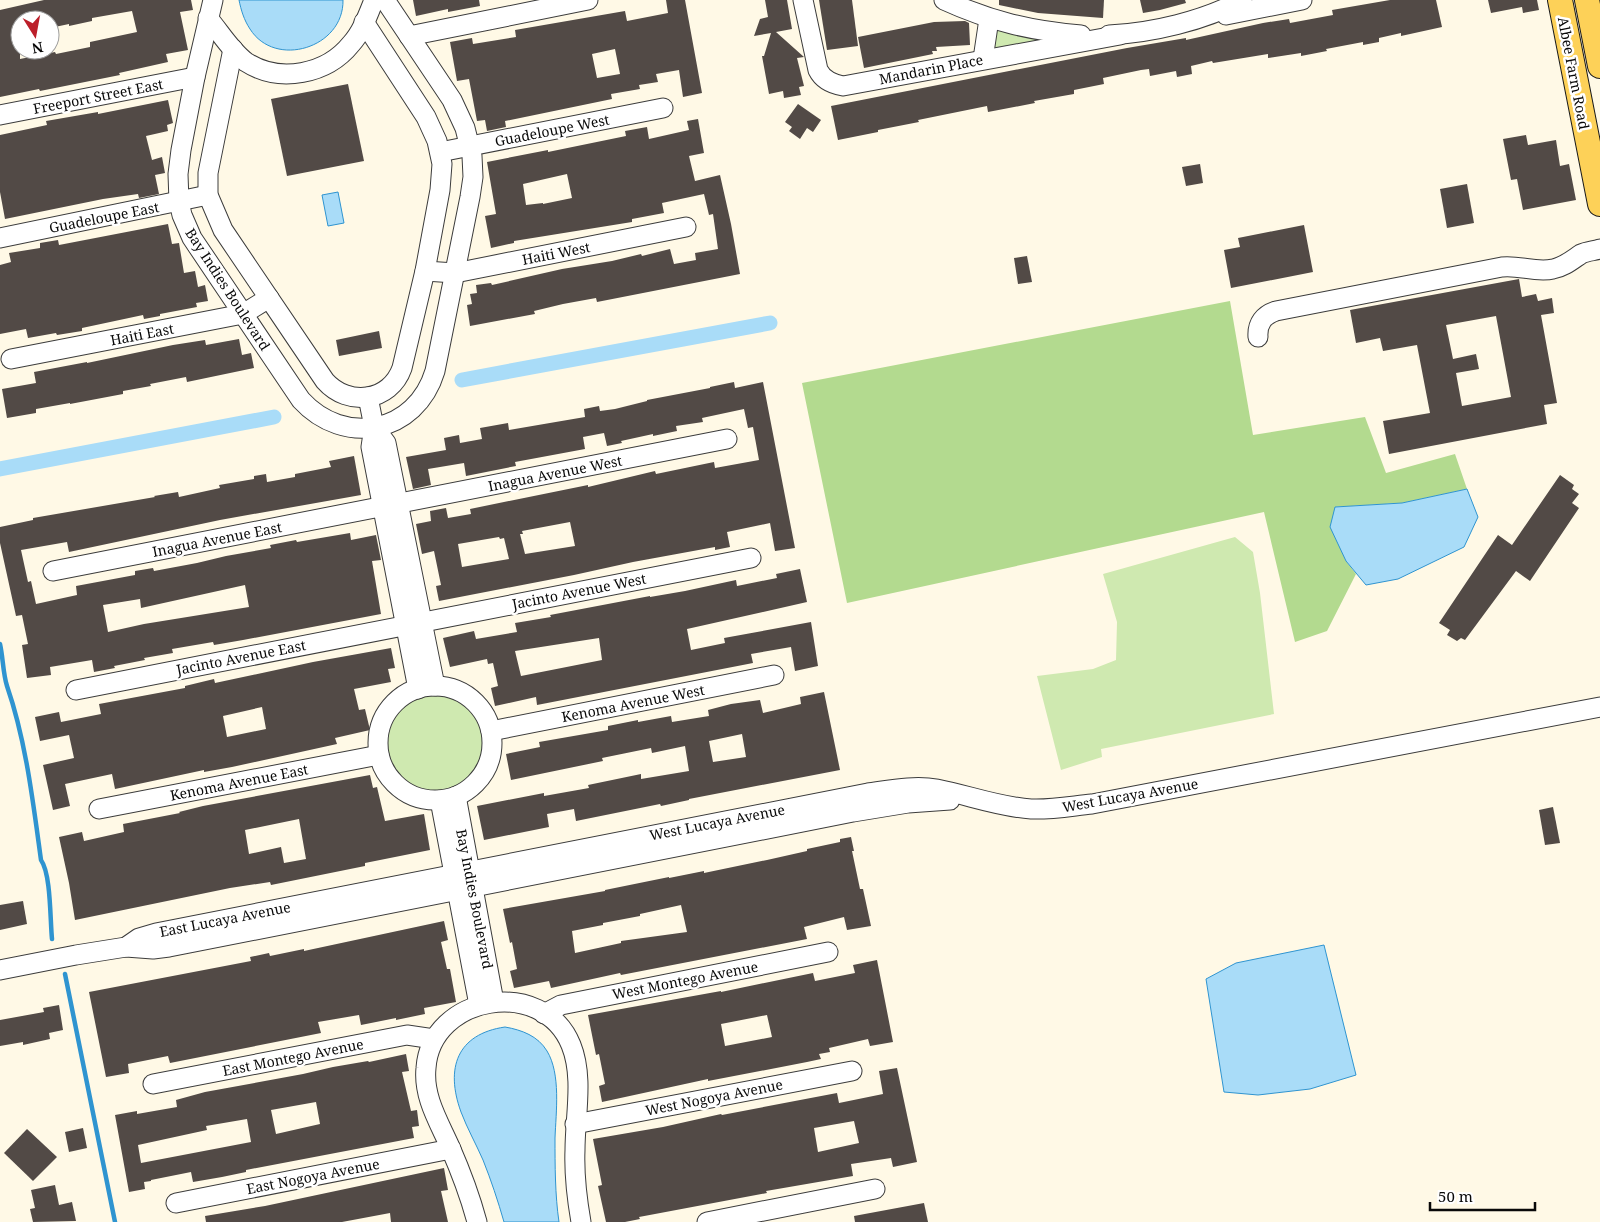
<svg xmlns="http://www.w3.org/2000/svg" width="1600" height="1222" font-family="'Noto Serif',serif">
<rect width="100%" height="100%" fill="#fff9e6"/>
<g fill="#cfe9b0">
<polygon points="997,28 1055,37 996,52 990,47"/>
<polygon points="1235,537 1253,552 1260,593 1274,714 1101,749 1102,757 1061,770 1037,676 1093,669 1116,660 1117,622 1103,574"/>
<circle cx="437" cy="743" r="49"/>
</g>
<polygon fill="#b3da8f" points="1230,301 1253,435 1365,417 1386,473 1455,454 1467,489 1402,503 1335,507 1346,561 1356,574 1327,631 1295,642 1264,512 847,603 802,383"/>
<g fill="#a9dcf8" stroke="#2f94d0">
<path d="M239,0h104c1,48 -68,69 -93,29 -6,-9 -9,-19 -11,-29z"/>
<polygon points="338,192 344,223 328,226 322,195"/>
<polygon points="1467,489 1478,517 1464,547 1398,579 1366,585 1346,561 1330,527 1335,507 1402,503"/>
<polygon points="1324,945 1356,1075 1310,1089 1258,1095 1224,1092 1206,979 1236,963"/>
<path d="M505,1027c17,3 33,9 42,24 14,23 9,61 8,87 0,27 0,57 4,84h-55c-6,-21 -13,-42 -21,-62 -7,-16 -16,-32 -22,-48 -16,-44 -4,-78 44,-85z"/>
</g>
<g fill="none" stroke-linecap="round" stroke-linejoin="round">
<g stroke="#2f94d0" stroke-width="4.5">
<path d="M0,644c3,13 3,30 7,42 19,55 26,116 34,174 10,14 9,59 11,79"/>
<polyline points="65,974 115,1222"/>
</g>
<g stroke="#a9dcf8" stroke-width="15">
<polyline points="462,380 770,323"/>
<polyline points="0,469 274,417"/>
</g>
</g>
<g fill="#524a46" fill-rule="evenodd">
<path d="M44,0h147l2,10 -13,2 8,38 -22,4 2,8 -49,11 1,2 -80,16 -1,-2 -39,8v-87zM132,11l5,21 -47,10v5l-34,7 -1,-2 -35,7v-39h30v8l19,-4v2l23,-5v-3z"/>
<polygon points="413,0 479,0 480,6 448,12 448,9 416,16"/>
<path d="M666,0h19l17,93 -19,4 -4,-27 -23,4 2,8 -19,3 1,4 -29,5 1,5 -107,22 1,6 -19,4 -2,-11 -8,1 -8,-42 -12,2 -7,-39 22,-4 1,6 43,-7 -1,-7 110,-19 2,10 41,-8zM615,49l5,25 -23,4 -5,-24z"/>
<polygon points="765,0 787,0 792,29 776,32 804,57 797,58 804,86 799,87 801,95 784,98 783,91 769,94 762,56 764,56 771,33 754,36 760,19 768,17"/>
<polygon points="819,0 852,0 858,46 827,50"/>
<polygon points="999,0 1104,0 1103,18 1038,13 999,5"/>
<polygon points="1140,0 1185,0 1186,3 1160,10 1143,13"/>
<polygon points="1390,0 1436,0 1442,27 1401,36 1401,33 1379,38 1379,42 1363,45 1363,42 1326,49 1327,51 1301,56 1301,53 1268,58 1268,54 1213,63 1212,61 1191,66 1192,74 1177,77 1176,71 1150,76 1149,69 1141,70 1103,78 1104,84 1074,90 1074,94 1034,101 1035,103 988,112 987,106 918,120 919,122 878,130 878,132 838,140 831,106 1127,48 1186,38 1186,40 1263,23 1289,19 1290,23 1333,15 1332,10"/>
<polygon points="1488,0 1537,0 1539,10 1523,13 1522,7 1491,13"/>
<polygon points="965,21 969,23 970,45 936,47 937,51 932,51 933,54 864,68 858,37 934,22"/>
<polygon points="348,84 364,161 287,176 271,99"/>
<polygon points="168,100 173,123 167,125 168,131 146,136 152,160 162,157 165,173 155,175 159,194 139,198 138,194 103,199 5,219 0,192 0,135 47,125 46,121 98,112 98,114"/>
<polygon points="798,104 821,120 813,132 807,128 800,139 789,131 792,127 785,122"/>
<path d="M698,119l6,34 -15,3 6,25 25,-6 11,49 9,50 -143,28 -1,-4 -33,6 -29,7 1,3 -65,12 -3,-21 5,-1 -2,-10 7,-1 -1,-8 15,-2 1,2 70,-16 50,-8 29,-7 1,2 28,-7 4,15 22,-4 -1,-7 23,-4 -5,-35 -4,1 -5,-21 -42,9 2,10 -32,6v3l-118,19v2l-23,5 -6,-32 11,-2 -9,-52 61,-12v2l78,-16 -1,-5 22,-4 2,12 40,-9 -2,-9zM567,174l5,24 -29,6v-1l-17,2 -3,-21z"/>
<polygon points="1526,135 1528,145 1556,140 1560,166 1569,164 1576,200 1523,210 1517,179 1511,180 1503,139"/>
<polygon points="1200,164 1203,183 1186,186 1182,167"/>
<polygon points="1467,184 1474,223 1447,228 1440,189"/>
<polygon points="168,224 172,244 179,243 184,273 195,271 198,287 205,285 208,301 196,303 197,307 160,314 160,316 144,319 143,315 82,328 82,331 57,335 56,333 28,338 26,329 0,334 0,265 11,262 9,253 40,248 40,243 58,240 59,245"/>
<polygon points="1304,225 1313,272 1231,288 1224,250 1240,247 1238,238"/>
<polygon points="1027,256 1032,282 1018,284 1014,258"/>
<path d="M1519,279l3,18 14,-3 2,7 14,-3 2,15 -13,2 16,88 -13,2 3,19 -158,30 -6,-33 47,-8 -13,-68 -34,6 -3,-13 -24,5 -6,-33zM1496,316l15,81 -49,9 -6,-33 23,-4 -3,-15 -23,5 -7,-34z"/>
<polygon points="379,331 382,348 339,356 336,340"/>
<polygon points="239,339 242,355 251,353 254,368 187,382 186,377 150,384 151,386 123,391 123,394 70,404 70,403 36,409 36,413 7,418 2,389 36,383 34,372 87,362 87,363 173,345 205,340 206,345"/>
<path d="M734,382l1,6 28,-6 32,166 -20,3 -5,-28 -43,9 3,15 -15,3v-3l-82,15 -59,13 -135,26 -3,-15 5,-1 -7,-34 -12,3 -6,-30 15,-3 -1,-10 16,-3 2,10 23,-4 -1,-5 118,-24v2l67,-16 1,3 58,-12 1,6 44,-8 -6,-33 -5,1 -4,-19 -42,9 1,4 -27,4 1,5 -24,5v-2l-32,7 1,2 -15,3 -3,-13 -21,4 2,12 -70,13 1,4 -50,10 -2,-13 -36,6 3,16 -18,4 -7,-32 40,-7 -2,-12 15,-3 1,8 22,-4 -2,-11 28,-5 1,7 35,-6 41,-7 -1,-8 15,-3 1,5 15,-2 32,-8v-1l63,-12v-1zM570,522l5,24 -50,8 -5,-20h3l-1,-3zM499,537l1,2 4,-1 5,21 -47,8 -4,-23z"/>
<path d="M354,456l7,39 -141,25 -151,32 -2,-10 -46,8 7,32 3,-1 5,23 41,-9 -1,-9 59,-11v-4l18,-3 1,3 43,-8 29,-7 45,-8 -1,-3 26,-5 1,2 53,-9 1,7 25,-5 5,25 -9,1 9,53 -138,26 -29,5 -1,-3 -41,7 1,4 -29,5 1,2 -31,6 1,2 -21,4 -2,-12 -42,7 1,8 -24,3 -5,-33 6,-1 -6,-29 -6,1 -16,-73v-16l33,-7v-2l122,-21 -1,-1 24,-4 1,5 41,-9 -1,-3 35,-6v-3l12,-2 1,8 28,-5v-3l36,-7 -2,-6zM245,585l4,22 -105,17 -36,8 -5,-27 37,-6 1,9z"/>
<polygon points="1560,475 1574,485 1572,489 1579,494 1572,503 1579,508 1530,581 1516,571 1465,640 1461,638 1457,641 1447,635 1450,630 1439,623 1498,535 1512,545"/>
<path d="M800,569l7,33 -120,27 4,21 34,-7 -1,-5 87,-16 7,44 -23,5 -4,-24 -40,7 2,9 -216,42 -1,-8 -41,9 -4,-18 7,-2 -5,-23 -5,1 -1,-5 -37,8 -7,-29 31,-7 2,8 41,-7 -2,-9 36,-6 -1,-2 100,-19v1l35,-6 51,-11 1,6 40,-8 -1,-4zM599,638l3,22 -81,16 -6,-25z"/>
<path d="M391,648l4,20 -7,1 3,13 -37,7 5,21 6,-1 5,21 -35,8 2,6 -105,23 -28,5v-2l-89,19 -3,-15 -47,10 5,22 -17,4 -10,-45 31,-7 -5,-23 -29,6 -5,-24 24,-5 2,10 40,-8 -2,-10 86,-16v-2l29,-7 1,4 98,-21zM262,707l4,22 -39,8 -4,-21z"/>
<path d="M824,692l16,78 -151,29v1l-28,6 -1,-2 -84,17 -2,-12 -27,5 2,13 -65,13 -7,-34 67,-13v3l45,-8 -1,-3 53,-11v5l48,-8 -4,-25 -33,7 -1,-5 -49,10 1,3 -92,19 -5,-26 34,-7 -1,-5 69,-12v-4l30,-6v2l33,-6 1,6 37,-6 -1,-6 23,-6 29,-4 3,13 38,-9 -1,-7zM742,734l4,23 -33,5 -4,-21z"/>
<path d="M370,775l3,13 4,-1 8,34 39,-7 6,36 -65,13v3l-94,19 -1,-3 -40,6 -155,32 -6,-37 -10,-46 23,-5 2,9 40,-9 -1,-8 57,-11 -1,-1 24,-6zM299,819l7,40 -22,4 -3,-16 -32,7 -4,-24z"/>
<polygon points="1553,807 1560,843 1545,845 1539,810"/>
<path d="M851,837l3,14h-2l8,38h3l8,37 -24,4 -3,-13 -40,10 3,12 -186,36 -1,-2 -69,15 -2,-7 -35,7 -4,-17 7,-2 -5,-27 -2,1 -7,-34 102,-18v-1l64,-13v1l35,-7v2l63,-13 40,-9v-2l33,-7v-3zM681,905l6,27 -66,9v2l-46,10 -3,-22 31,-6v-2l37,-7v-2z"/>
<polygon points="23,901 27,924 0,930 0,905"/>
<polygon points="444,921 448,940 441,942 447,969 450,969 456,1002 424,1008 425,1014 396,1020 396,1018 361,1025 359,1015 318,1022 321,1033 170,1063 168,1056 128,1064 129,1073 106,1077 89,992 251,961 250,957 269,953 270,956 304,949 304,951"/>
<path d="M877,960l16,82 -23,4 -2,-7 -39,9 1,4 -11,2 2,5 -14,3 -99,19v-2l-106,23 -3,-16 6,-2 -6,-30 -3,1 -8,-40 133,-24v1l92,-19 2,8 40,-8 -2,-8zM767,1015l5,22 -47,9 -4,-22z"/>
<polygon points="59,1005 63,1030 49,1033 50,1039 23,1045 23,1042 0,1046 0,1020 44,1012 43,1008"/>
<path d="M406,1054l3,17 -7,1 9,39 6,-1 2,16 -7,1 2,11 -168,32v2l-24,5 -29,5 -2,-10 -40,8v1l-7,1 1,7 -16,3 -14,-77 22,-4v3l40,-7 -1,-7 29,-8 98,-18 30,-7 35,-6 1,1zM316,1102l4,22 -44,10 -5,-24zM247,1119l4,23 -110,21 -3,-18 69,-15 -1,-4z"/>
<path d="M897,1068l20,94 -24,5 -2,-9 -40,6 2,12 -87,15 1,2 -128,24 1,2 -15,3h-19l-8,-36 4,-1 -9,-46 70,-12 58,-13 1,1 115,-22 2,10 44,-9 -4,-23zM854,1121l5,22 -41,9 -4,-24z"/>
<polygon points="83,1128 87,1148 69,1152 65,1132"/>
<polygon points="27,1129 57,1157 33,1181 4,1153"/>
<polygon points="444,1168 448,1190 441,1191 448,1222 391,1222 390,1213 342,1222 206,1222 205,1216 265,1206"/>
<polygon points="55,1185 59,1205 72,1202 76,1221 33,1222 30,1209 35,1208 31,1190"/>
<polygon points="924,1203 928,1222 855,1222 854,1216"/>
</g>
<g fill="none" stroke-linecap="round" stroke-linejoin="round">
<g stroke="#3c3c3c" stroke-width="21">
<g id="minor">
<path d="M213,0l-18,77 -14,73 -3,24 1,28 3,13 10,23 109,162c43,47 115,34 134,-29l35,-174 3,-20 -1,-21 -7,-28 -13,-28 -67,-100"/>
<path d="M803,0l15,70c5,10 14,14 25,16l277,-51"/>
<path d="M944,0c46,21 87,31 137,35"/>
<polyline points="1226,15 1302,0"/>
<path d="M208,18c12,14 23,33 38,44 34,22 81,12 105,-18 11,-12 17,-29 23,-44"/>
<path d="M1109,35c42,-2 95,-14 133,-35"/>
<polyline points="409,36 588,0"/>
<path d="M233,49l-25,124v22l15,35 102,151c23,26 65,21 77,-13l23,-97 15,-81 2,-26 -5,-23 -11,-24 -62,-95"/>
<polyline points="983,59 989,19"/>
<polyline points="0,115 195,77"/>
<polyline points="440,152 663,108"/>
<polyline points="0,238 208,195"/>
<polyline points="425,271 455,273 686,227"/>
<path d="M1258,337c-1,-14 6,-22 18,-26l226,-44c18,-2 34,6 51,2 11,-2 19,-9 28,-15 6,-3 13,-3 19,-5"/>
<polyline points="11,359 243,314 269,298"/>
<polyline points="368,397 374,427 371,447 418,689"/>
<polyline points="374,427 386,443 435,686"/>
<polyline points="53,571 727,439"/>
<circle cx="435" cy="743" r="57"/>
<polyline points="76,690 751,558"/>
<polyline points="491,731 774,675"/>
<polyline points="456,796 494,1002"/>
<polyline points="440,800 479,1005"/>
<polyline points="99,809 379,755"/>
<polyline points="126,947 153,949 169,947 853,812 908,803 950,800"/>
<path d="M0,970l76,-15 50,-8 13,-9 17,-5 712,-140c22,-3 46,-8 69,-4 31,6 62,18 94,20 20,1 41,-3 61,-5l508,-97"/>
<polyline points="544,1014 561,1005 828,952"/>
<polyline points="153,1084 407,1035 434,1039"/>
<polyline points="575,1124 852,1071"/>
<polyline points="176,1203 451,1149"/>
<path d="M477,1222c-7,-26 -16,-50 -27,-75 -11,-25 -27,-50 -24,-79 5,-73 117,-92 145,-23 13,32 4,71 4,105 -1,24 2,49 6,72"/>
<polyline points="707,1222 875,1189"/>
</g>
</g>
<g stroke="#1a1a1a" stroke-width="26">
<g id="major">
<polyline points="1560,0 1600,204"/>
<polyline points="1587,0 1600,66"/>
</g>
</g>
<use href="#minor" stroke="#fff" stroke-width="19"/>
<use href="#major" stroke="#fdd158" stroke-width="24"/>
</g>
<g text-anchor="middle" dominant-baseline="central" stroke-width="5" stroke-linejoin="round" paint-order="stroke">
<g font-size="14" fill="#090909" stroke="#fff">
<text transform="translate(931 69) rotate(-11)">Mandarin Place</text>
<text transform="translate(1574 73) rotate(79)">Albee Farm Road</text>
<text transform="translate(98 96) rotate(-11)">Freeport Street East</text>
<text transform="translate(552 130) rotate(-11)">Guadeloupe West</text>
<text transform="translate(104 217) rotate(-11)">Guadeloupe East</text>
<text transform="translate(556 253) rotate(-11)">Haiti West</text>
<text transform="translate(228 289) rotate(57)">Bay Indies Boulevard</text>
<text transform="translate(142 334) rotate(-11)">Haiti East</text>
<text transform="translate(555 473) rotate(-11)">Inagua Avenue West</text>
<text transform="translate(217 539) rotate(-11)">Inagua Avenue East</text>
<text transform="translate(579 591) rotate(-11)">Jacinto Avenue West</text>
<text transform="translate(241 657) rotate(-11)">Jacinto Avenue East</text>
<text transform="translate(633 703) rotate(-11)">Kenoma Avenue West</text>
<text transform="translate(239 782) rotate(-11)">Kenoma Avenue East</text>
<text transform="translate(1130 795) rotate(-10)">West Lucaya Avenue</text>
<text transform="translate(717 822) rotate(-11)">West Lucaya Avenue</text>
<text transform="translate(475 899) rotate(79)">Bay Indies Boulevard</text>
<text transform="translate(225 919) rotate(-11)">East Lucaya Avenue</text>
<text transform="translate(685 980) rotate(-11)">West Montego Avenue</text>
<text transform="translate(293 1057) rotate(-11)">East Montego Avenue</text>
<text transform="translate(714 1097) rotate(-11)">West Nogoya Avenue</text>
<text transform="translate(313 1176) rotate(-11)">East Nogoya Avenue</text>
</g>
</g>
<g transform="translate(35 35) rotate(169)"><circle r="24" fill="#ffffff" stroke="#9d9d9d"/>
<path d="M0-4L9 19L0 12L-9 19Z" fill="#bc1f2a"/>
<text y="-8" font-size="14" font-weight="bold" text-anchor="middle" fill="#090909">N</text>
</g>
<path d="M1430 1202v8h105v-8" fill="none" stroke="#090909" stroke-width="2.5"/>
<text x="1438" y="1202" font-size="15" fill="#090909" stroke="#ffffff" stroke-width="4" paint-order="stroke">50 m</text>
</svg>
